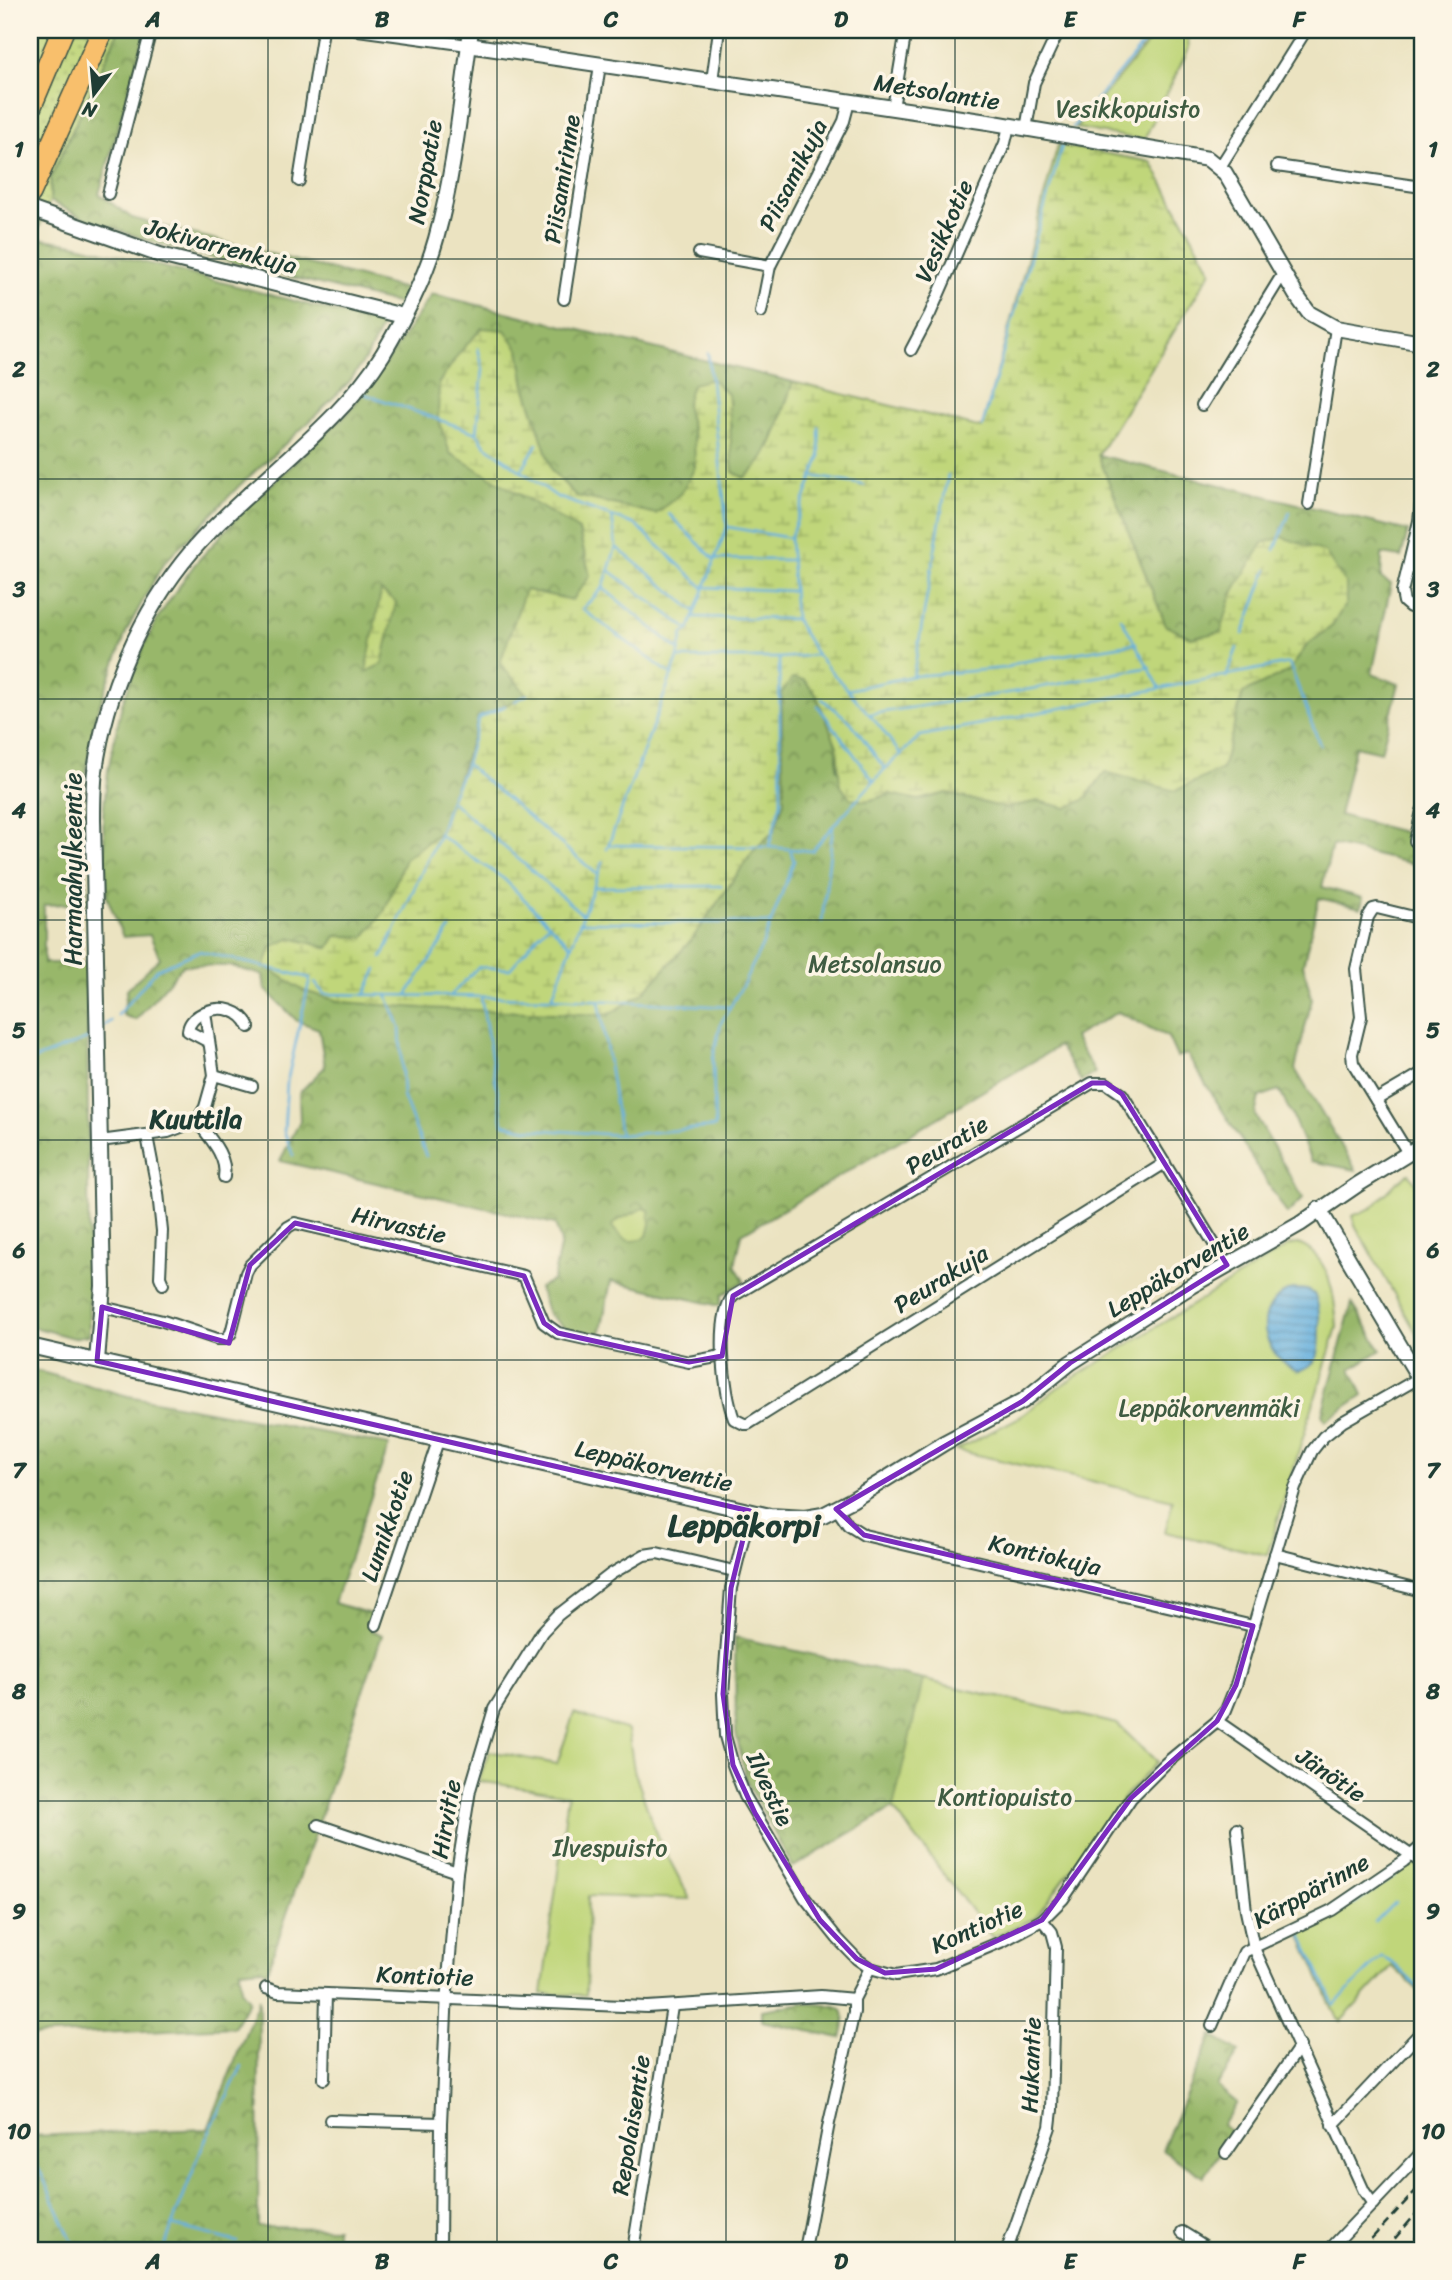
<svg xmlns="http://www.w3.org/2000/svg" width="1452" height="2280" font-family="Sriracha,sans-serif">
<defs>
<pattern id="grass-dots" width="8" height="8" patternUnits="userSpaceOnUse" patternTransform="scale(1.75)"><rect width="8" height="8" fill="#c0d67a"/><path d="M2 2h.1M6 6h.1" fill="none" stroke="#9baf65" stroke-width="1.8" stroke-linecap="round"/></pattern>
<pattern id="forest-crowns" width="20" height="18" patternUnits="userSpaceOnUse" patternTransform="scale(1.75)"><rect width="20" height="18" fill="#98b76a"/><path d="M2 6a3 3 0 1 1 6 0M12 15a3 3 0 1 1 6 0" fill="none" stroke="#7b9658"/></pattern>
<pattern id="wetland-marsh" width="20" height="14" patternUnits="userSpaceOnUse" patternTransform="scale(1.75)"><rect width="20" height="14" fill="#c0d67a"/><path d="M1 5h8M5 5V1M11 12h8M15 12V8" fill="none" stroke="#9baf65"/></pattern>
<pattern id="water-rules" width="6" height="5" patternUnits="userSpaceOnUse" patternTransform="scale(1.75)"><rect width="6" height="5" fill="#66b0de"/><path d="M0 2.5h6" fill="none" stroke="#5390b5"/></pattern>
</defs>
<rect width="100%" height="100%" fill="#fcf5e5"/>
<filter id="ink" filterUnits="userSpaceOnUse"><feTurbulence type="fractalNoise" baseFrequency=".0143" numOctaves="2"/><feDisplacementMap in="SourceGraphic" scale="14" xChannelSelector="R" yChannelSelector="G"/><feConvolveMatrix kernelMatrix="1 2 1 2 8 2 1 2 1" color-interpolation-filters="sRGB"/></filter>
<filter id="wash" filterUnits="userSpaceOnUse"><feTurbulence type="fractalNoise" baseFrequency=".00686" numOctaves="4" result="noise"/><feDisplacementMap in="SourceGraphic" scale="28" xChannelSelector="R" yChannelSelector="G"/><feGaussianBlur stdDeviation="1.57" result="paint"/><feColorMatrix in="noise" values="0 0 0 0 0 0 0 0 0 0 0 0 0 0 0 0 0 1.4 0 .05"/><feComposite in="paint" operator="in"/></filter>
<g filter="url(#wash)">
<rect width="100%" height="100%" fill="#ebe3c1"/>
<polygon fill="url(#grass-dots)" stroke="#708a57" stroke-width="2" points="41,30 119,30 51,177 50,201 30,250 30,57"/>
<g fill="url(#forest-crowns)" stroke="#5c7a4f" stroke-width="2">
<polygon points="119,30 146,30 99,194 132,218 405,289 400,304 162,245 84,218 50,201 51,177"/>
<path d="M1058,145l93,17 60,109 -113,184 310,76 -7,26 -19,-3 -1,24 10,6 -19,90 27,10 -18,68 -26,-6 -16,69 83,22v29l-90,-21 -10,42 41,11 -2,10 -42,-10 -16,67 9,34 -17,70 61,101 -45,-9 -19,-46 -13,-25 -20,7 -4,18 48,83 -16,16 -100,-160 -10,3 -9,-20 -50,-25 -44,25 21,36 -14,8 -22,-35 -317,188 -7,31 9,16 -22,14 -2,11 -109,-25 -11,54 -33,-6 -19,-15 -9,-26 14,-8 8,-38 -6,-18 -275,-63 20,-40 -1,-28 26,-26 -6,-38 -22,-8 -32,-32 -2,-14 -34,-9 -46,-1 -47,55 -13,-5 4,-26 33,-31 -10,-23 -27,2 -16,-40 -4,-82 5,-45 14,-66 21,-56 16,-32 35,-51 52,-57 102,-95 37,-49 47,-70 361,88c-12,31 -21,76 -48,96l-12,-6 -4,-32 2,-15 -45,-21c7,29 18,63 -4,89 -7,8 -18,14 -26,21l-80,-18 -24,-25 -27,-85 -6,-36 -37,-22 -21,23 -22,32 140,148 11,45 -18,24 -46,-10 1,105 -48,23 -39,114 -35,27 -21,53 -20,25 -28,-1 -7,12 -38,-10 13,53 39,11 80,6 185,7 36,-23 48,-53 62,-89 20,-19 10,-30 -3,-108 11,-15 12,2 12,14 21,52v23l30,32 23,-7 29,6 27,-7 59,15 33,-7 29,7 22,-14 16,-22 70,19 47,-22 21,-76 46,-22 18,-26 25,-19 -100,-32 -10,38 -30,6 -26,-12 -68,-171z"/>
<polygon points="36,238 74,244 383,324 368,355 349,382 310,421 239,486 163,564 127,630 95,718 84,783 87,903 44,905 44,963 87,963 89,1335 73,1338 30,1326 30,250"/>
<polygon points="1352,1303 1381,1350 1351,1369 1363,1395 1325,1421 1322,1414"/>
<polygon points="30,1369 128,1396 389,1445 334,1603 374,1615 371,1630 382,1635 267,1972 261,1968 240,1970 241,1990 249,2000 234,2027 30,2036"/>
<polygon points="735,1637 1117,1724 1157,1762 1127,1794 1035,1918 992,1937 893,1808 793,1867 746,1780 736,1733"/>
<polygon points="259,1999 258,2227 336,2228 336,2250 30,2250 30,2136 208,2129"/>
<polygon points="803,2003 836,2006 842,2010 845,2020 841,2038 762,2021 762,2010"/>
<polygon points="1212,2035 1239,2052 1217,2086 1237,2103 1222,2125 1233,2133 1204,2177 1162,2150"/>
</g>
<g fill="url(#wetland-marsh)" stroke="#708a57" stroke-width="2">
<path d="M1058,145l93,17 60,109 -113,184 68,171 26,12 29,-6 11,-38 31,-51 19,-6 43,15 21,33v18l-14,23 -25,19 -18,26 -46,22 -21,76 -47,22 -70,-19 -21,28 -17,8 -29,-7 -33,7 -59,-15 -27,7 -29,-6 -23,7 -16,-2 -11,-14 -3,-39 -21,-52 -12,-14 -11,-2 -12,15 3,108 -10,30 -20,19 -62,89 -48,53 -36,23 -185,-7 -80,-6 -39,-11 -39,-25 6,-19 20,-9 38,10 7,-12 28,1 20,-25 21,-53 35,-27 39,-114 48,-23 -27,-32 25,-73 47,10 18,-24 -11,-46 -129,-77 -12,-35 1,-35 22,-32 21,-23 23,2 14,20 6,36 27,85 24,25 80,18 26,-22 13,-25 -1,-31 -8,-32 6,-20 20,-5 16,15c3,26 2,52 5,78l11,6c29,-19 38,-65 49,-96l189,46z"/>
<polygon points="381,591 396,602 382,664 366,672"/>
</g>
<g fill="#c0d67a" stroke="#708a57" stroke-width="2">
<polygon points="1143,30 1187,30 1189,48 1144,140 1076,128 1147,44 1142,43"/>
<polygon points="1409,1173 1422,1193 1422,1343 1355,1225 1352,1216 1372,1208 1396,1183"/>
<path d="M644,1208l5,2 1,14 -3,12c-16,10 -26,4 -35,-10l8,-7z"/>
<path d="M1298,1244c32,11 37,53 39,83l-70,228 -102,-23 8,-32 -217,-50 64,-33 37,-29 231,-142z"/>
<polygon points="923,1680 1117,1724 1157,1762 1127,1794 1035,1918 992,1937 893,1808"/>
<polygon points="574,1713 628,1730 634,1770 657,1836 690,1899 588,1896 586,1995 542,1994 568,1795 479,1781 489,1751 557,1764"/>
<polygon points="1411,1864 1416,1865 1422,1869 1422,1994 1392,1966 1341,2021 1337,2019 1298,1929"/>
</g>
<path fill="url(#water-rules)" stroke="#427689" stroke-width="2" d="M1291,1289c7,0 16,-1 22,4 8,8 9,57 3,66 -4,7 -11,10 -18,12 -37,-16 -48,-64 -7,-82z"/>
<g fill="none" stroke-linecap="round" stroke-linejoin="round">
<g stroke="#66b0de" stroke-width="2.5">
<polyline points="1073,127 1155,30"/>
<polyline points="362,393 477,433 485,445 557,497 636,525 703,587 793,591"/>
<polyline points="819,427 820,457 790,538 795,619 817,655 881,728 901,755"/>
<polyline points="982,427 1062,146"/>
<polyline points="477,433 483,369 478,348"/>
<polyline points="521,471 537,444"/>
<polyline points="812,476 864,485"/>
<polyline points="669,514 714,559 791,560"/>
<polyline points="612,516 616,547 603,588 582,609 672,675"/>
<polyline points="728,527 790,538"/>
<polyline points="616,547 695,611"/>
<polyline points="1275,550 1290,512"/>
<polyline points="609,570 689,630"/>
<polyline points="603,588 679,650"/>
<polyline points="693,617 795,619"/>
<polyline points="1121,618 1160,688"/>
<polyline points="1243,634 1267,570"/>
<polyline points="678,658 779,658 817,655"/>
<polyline points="913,676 948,475"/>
<polyline points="1226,677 1237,648"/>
<polyline points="847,690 913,676 1006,668 1020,662 1136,643"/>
<polyline points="822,699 851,722 885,769"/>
<polyline points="515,701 527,695"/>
<polyline points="818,706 874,781"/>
<polyline points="870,714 1020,691 1150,667"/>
<polyline points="466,764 598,875"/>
<polyline points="450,800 582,914"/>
<polyline points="439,835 504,879 571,946"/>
<polyline points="610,845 769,847 812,851 833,826"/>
<polyline points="769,846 781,802 779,658"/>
<polyline points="607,849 678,658 683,633 689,630 727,527 708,353"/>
<polyline points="595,887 722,886"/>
<polyline points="822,921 833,826 885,769 920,736 1289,663 1320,745"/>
<polyline points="579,922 771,923"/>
<polyline points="382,958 439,835 450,800 466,764 479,718 505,706"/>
<polyline points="315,983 324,994 552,998 730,1007"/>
<polyline points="365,995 377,969"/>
<polyline points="387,995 400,1027 403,1096 426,1156"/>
<polyline points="407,995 450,929"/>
<polyline points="451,995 478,967 510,969 549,923"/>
<polyline points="481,997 503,1124 528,1129 620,1135 715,1127 713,1058 721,1023 745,981 762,946 794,861 790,849"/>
<polyline points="552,998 603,861"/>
<polyline points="599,1000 620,1135"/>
<polyline points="118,1015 157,969 199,951 310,978 287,1082 284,1131 293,1155"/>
<polyline points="103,1027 111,1021"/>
<polyline points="30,1061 90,1038"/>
<polyline points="1353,1904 1395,1876"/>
<polyline points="1333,1915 1346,1908"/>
<polyline points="1375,1922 1395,1902"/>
<polyline points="1302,1930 1300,1931 1334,2005 1382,1956 1394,1964 1422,1991"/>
<polyline points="30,2156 40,2171 76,2250"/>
<polyline points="172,2225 206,2138 242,2066"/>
<polyline points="164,2250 172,2225 237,2242"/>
</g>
</g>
</g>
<g filter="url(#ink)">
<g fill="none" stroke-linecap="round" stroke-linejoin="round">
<g stroke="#3e5649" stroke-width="14">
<g id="minor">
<polyline points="358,30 468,45"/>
<polyline points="712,81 719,30"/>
<polyline points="893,108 906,30"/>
<polyline points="1026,129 1034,83 1059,30"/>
<polyline points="1277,166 1422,187"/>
<polyline points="1220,167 1306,30"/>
<polyline points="299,181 323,30"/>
<polyline points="108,194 151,30"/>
<polyline points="699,253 770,266"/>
<polyline points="564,299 600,65"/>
<polyline points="761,312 770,266 844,121 849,102"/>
<polyline points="911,350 930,314 1005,143 1009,126"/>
<polyline points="1202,405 1279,280 1284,275"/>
<polyline points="1422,495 1419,521 1402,592 1404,602 1410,607 1422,610"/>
<polyline points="1309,504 1336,328"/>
<polyline points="1415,841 1422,811"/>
<path d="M205,1012c-9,4 -16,9 -17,19l21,11"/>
<polyline points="214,1075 252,1086"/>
<polyline points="1376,1100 1422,1073"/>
<path d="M197,1121c12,16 31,36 27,56"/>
<polyline points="147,1136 158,1193 162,1231 160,1277 163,1284"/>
<path d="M100,1141l68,-9 29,-11 8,-14 9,-32 -9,-63c17,-7 37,-2 44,15"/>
<polyline points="1408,1153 1353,1063 1352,1054 1361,1017 1356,969 1368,917 1373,909 1377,908 1422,919"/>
<path d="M1165,1163l-417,261h-4l-10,-5c-10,-26 -19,-101 -1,-123l359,-213h14l16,11 105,171"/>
<polyline points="102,1307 163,1321 217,1339 226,1339 231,1333 246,1273 250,1265 288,1227 295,1223 524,1276 544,1323 558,1333 689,1362 722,1356"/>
<polyline points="837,1509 848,1525 864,1535 1253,1626"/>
<polyline points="750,1511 731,1588 723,1694 725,1736 733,1765 745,1796 805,1898 837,1938 857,1959 870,1968 896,1975 936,1969 1003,1941 1042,1920 1063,1899 1131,1798 1166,1763 1217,1721 1226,1710 1236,1685 1295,1488 1312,1451 1323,1437 1342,1422 1419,1378"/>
<polyline points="1275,1554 1422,1591"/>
<polyline points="376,1625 438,1441"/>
<polyline points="1217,1721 1422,1863"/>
<polyline points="318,1825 457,1872"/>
<polyline points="1237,1829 1246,1911 1254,1948 1364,2191 1373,2204"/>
<polyline points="266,1988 278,1992 647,2007 821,1996 854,1999 870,1968"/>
<polyline points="1212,2026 1244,1952 1332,1910 1404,1861 1422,1846"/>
<polyline points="324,2079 326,1994"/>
<polyline points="330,2120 441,2123"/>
<polyline points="1333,2125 1422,2031"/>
<polyline points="1226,2153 1300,2046"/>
<polyline points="1182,2232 1211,2250"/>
<polyline points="440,2250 441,2123 447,1991 457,1872 470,1790 494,1709 542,1632 558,1615 611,1574 644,1555 657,1553 734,1571"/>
<polyline points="633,2250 672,2007"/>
<polyline points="805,2250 829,2123 854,2012 854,1999"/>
<polyline points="1007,2250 1050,2127 1052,2110 1056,1947 1052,1932 1042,1920"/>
<polyline points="1329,2250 1422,2152"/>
</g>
</g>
<g stroke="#3e5649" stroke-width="18">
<g id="tertiary">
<polyline points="468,45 988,122 1208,159 1225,173 1296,295 1309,313 1336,328 1422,343"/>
<polyline points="30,209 160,255 403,316"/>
<polyline points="1319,1209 1422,1383"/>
<polyline points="30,1346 770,1516 805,1518 823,1515 852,1500 944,1443 1023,1401 1070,1363 1191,1286 1300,1224 1357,1185 1422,1145"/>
<path d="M97,1361l6,-75 -10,-467c0,-16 0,-32 2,-48 11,-79 45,-159 97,-220 19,-23 42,-43 64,-63 45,-41 95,-82 127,-134 21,-36 42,-75 53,-115 19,-68 25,-140 35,-209"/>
</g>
</g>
<g stroke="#3e5649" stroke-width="24">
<g id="motorway">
<polyline points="30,108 63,30"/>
<polyline points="30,193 103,30"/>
</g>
</g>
<use href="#minor" stroke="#fff" stroke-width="10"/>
<use href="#tertiary" stroke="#fff" stroke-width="14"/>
<use href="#motorway" stroke="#f8bf6c" stroke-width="21"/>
<g stroke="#1f3d34" stroke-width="2.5" stroke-dasharray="10 5" stroke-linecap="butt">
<polyline points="1361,2250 1422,2184"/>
<polyline points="1385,2250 1422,2207"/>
<polyline points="1405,2250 1422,2231"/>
</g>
</g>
</g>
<path fill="none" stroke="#7b2cbf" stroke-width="5" stroke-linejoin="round" d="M1092,1083h14l16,11 105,171 -157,98 -47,38 -187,108 28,26 389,91 -17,59 -19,36 -86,77 -89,122 -106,49 -51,4 -28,-14 -37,-39 -65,-107 -22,-48 -10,-71 8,-106 19,-77 -653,-150 5,-54 127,36 21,-78 45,-42 229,53 20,47 14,10 131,29 33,-6 11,-60z"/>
<path fill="none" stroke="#1f3d34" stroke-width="2" stroke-opacity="0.55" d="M268,30v2220M497,30v2220M726,30v2220M955,30v2220M1184,30v2220M30,259h1392M30,479h1392M30,699h1392M30,920h1392M30,1140h1392M30,1360h1392M30,1581h1392M30,1801h1392M30,2021h1392"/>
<g text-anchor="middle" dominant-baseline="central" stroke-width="7" stroke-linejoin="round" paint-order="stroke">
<g font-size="24" fill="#1f3d34" stroke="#fcf5e5">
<text transform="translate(937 92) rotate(9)">Metsolantie</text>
<text transform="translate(425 172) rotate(-80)">Norppatie</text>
<text transform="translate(793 175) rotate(-63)">Piisamikuja</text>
<text transform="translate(562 179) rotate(-81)">Piisamirinne</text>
<text transform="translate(944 231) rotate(-66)">Vesikkotie</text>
<text transform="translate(221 246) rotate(15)">Jokivarrenkuja</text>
<text transform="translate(73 869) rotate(-90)">Harmaahylkeentie</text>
<text transform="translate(947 1145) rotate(-31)">Peuratie</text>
<text transform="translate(399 1225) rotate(13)">Hirvastie</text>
<text transform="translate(1178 1270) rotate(-31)">Leppäkorventie</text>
<text transform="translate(941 1279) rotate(-32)">Peurakuja</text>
<text transform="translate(654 1466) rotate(13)">Leppäkorventie</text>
<text transform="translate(387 1526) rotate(-71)">Lumikkotie</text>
<text transform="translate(1045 1555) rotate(13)">Kontiokuja</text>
<text transform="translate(1331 1775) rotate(34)">Jänötie</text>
<text transform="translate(770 1789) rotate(65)">Ilvestie</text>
<text transform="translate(446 1819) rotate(-80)">Hirvitie</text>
<text transform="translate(1311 1891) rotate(-29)">Kärppärinne</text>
<text transform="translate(977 1927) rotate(-24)">Kontiotie</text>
<text transform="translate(425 1976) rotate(2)">Kontiotie</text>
<text transform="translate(1031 2065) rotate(-88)">Hukantie</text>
<text transform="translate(631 2125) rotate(-81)">Repolaisentie</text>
</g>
<g font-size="24" fill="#3f5c42" stroke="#fcf5e5">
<text x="1128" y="109">Vesikkopuisto</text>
<text x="875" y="964">Metsolansuo</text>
<text x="1209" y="1408">Leppäkorvenmäki</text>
<text x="1005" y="1797">Kontiopuisto</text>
<text x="610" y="1848">Ilvespuisto</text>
</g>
<g font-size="26" font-weight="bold" fill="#1f3d34" stroke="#fcf5e5">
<text x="196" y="1119">Kuuttila</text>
</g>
<g font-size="32" font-weight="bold" fill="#1f3d34" stroke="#fcf5e5">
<text x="744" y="1525">Leppäkorpi</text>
</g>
</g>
<rect width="1452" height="2280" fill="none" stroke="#fcf5e5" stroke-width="77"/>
<g transform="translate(94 94) rotate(196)" stroke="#fcf5e5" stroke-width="5" paint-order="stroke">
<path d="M0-5L12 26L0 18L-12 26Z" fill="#1f3d34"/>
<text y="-10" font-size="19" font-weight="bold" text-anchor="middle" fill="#1f3d34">N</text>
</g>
<rect x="38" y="38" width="1376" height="2204" fill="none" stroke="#1f3d34" stroke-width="2.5"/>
<g font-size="23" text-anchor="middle" font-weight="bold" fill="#1f3d34">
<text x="153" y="27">A</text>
<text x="382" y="27">B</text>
<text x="611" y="27">C</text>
<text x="841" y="27">D</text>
<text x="1070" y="27">E</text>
<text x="1299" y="27">F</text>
<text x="19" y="157">1</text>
<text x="1433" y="157">1</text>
<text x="19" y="377">2</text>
<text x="1433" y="377">2</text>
<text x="19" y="597">3</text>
<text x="1433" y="597">3</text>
<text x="19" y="818">4</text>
<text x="1433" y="818">4</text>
<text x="19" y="1038">5</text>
<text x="1433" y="1038">5</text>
<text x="19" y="1258">6</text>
<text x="1433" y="1258">6</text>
<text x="19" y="1478">7</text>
<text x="1433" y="1478">7</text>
<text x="19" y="1699">8</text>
<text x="1433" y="1699">8</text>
<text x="19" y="1919">9</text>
<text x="1433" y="1919">9</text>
<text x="19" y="2139">10</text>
<text x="1433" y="2139">10</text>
<text x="153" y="2269">A</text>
<text x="382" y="2269">B</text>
<text x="611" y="2269">C</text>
<text x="841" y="2269">D</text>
<text x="1070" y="2269">E</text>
<text x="1299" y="2269">F</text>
</g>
</svg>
